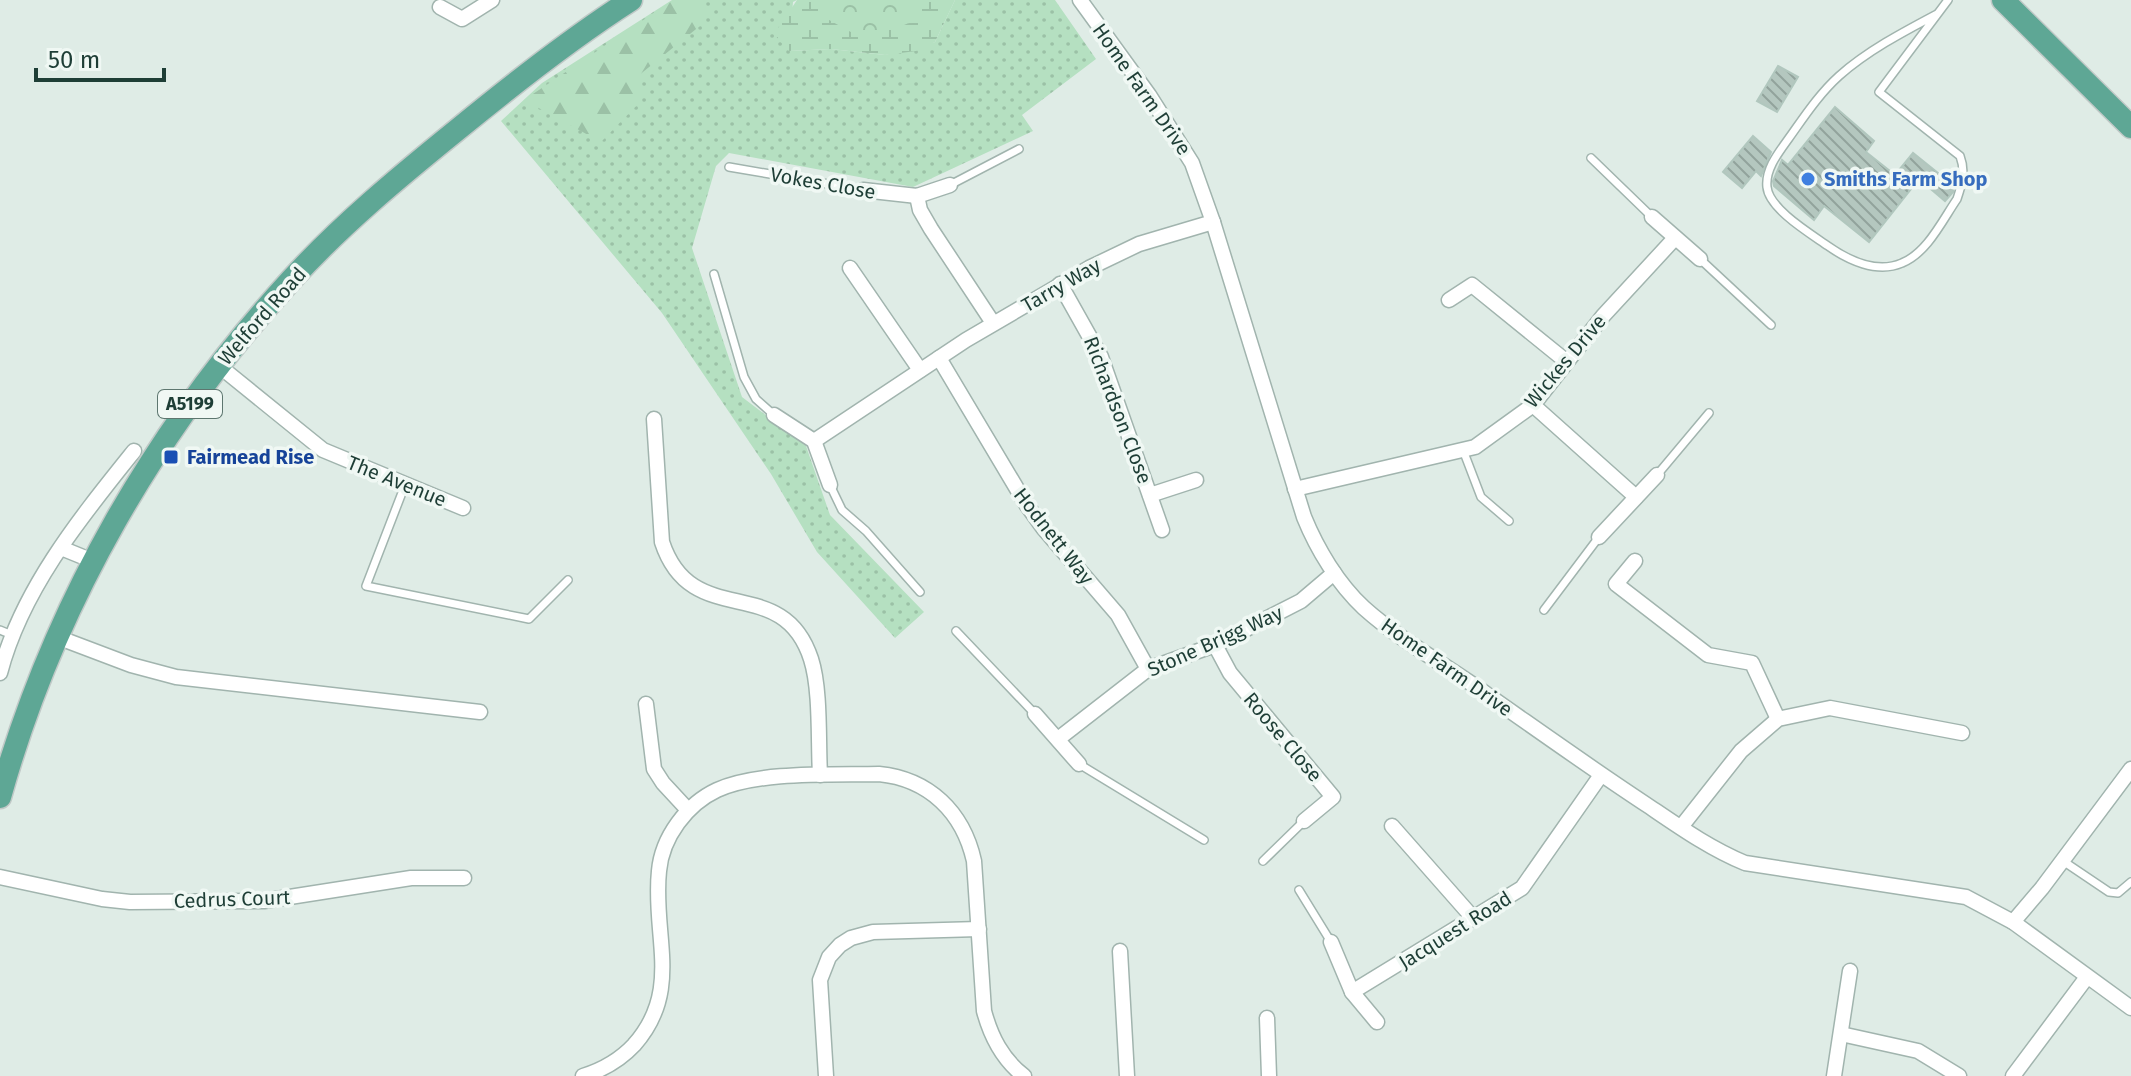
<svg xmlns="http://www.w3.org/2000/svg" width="2131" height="1076" font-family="'Fira Sans',sans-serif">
<defs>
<pattern id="grass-dots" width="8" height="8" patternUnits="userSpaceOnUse" patternTransform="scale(2)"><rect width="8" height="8" fill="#b5e0c1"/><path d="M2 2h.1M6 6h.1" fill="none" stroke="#9bc1a6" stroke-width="1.8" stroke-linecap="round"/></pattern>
<pattern id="forest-firs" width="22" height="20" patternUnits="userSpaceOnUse" patternTransform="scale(2)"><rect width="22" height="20" fill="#b5e0c1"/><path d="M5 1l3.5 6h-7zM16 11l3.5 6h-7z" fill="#9bc1a6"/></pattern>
<pattern id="wetland-marsh" width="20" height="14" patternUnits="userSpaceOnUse" patternTransform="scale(2)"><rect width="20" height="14" fill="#b5e0c1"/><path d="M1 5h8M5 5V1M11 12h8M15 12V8" fill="none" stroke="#9bc1a6"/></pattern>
<pattern id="park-crowns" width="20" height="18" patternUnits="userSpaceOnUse" patternTransform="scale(2)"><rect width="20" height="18" fill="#b5e0c1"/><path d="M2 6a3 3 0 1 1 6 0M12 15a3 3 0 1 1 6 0" fill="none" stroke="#9bc1a6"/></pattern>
<pattern id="building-back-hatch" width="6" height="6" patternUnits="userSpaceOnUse" patternTransform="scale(2)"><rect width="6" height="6" fill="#b4c7bf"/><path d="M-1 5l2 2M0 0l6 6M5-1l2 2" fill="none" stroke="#92a39c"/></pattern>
</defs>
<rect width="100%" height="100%" fill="#dfece6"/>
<polygon fill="url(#grass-dots)" points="672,0 797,0 793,2 789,51 831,49 885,55 935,42 955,0 1055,0 1096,59 1022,115 1033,131 913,187 729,153 716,166 692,248 742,397 806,446 830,515 924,612 895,638 817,552 771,474 662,313 501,121 542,83"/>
<polygon fill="url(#forest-firs)" points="673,0 700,0 706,21 638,76 640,102 601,142 524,100"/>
<polygon fill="url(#wetland-marsh)" points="797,0 955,0 935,42 916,51 885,55 831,49 789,51 774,34"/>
<polygon fill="url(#park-crowns)" points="849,0 928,0 912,23 858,36 822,16"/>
<g fill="url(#building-back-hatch)" stroke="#b1c7be" stroke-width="2">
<polygon points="1778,66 1798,77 1777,112 1757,101"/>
<polygon points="1835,107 1874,141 1866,152 1895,175 1913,153 1954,186 1953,192 1945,201 1919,179 1869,242 1824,206 1814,220 1774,186 1773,181 1782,160 1788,165"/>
<polygon points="1753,136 1771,152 1761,176 1756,171 1742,188 1723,172"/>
</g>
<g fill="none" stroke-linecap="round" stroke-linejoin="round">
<g stroke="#a1b4ae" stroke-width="10">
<g id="lane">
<path d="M1937,14c-34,18 -70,37 -98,62 -20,18 -35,41 -50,62 -10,14 -24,31 -22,49 2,22 44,47 61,59 20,14 49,28 74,17 25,-10 40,-42 55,-64 5,-15 9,-27 3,-43l-81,-64 69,-92"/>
<polyline points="1591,158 1652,217"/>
<polyline points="729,167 863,190"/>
<polyline points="950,185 1019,149"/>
<polyline points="1700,259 1771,325"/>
<polyline points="714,274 744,377 756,399 774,415"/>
<polyline points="1463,450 1481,497 1509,521"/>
<polyline points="1657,475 1709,413"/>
<polyline points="405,485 366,586 529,619 568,580"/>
<polyline points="830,485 842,510 866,531 920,592"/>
<polyline points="1544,610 1599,537"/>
<polyline points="0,630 12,635"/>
<polyline points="956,631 1035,714"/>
<polyline points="1079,764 1204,840"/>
<polyline points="1263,861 1304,821"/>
<polyline points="2063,861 2109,892 2118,893 2131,882"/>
<polyline points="1299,890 1331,942"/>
</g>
</g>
<g stroke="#a1b4ae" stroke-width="17">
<g id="street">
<path d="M1080,0l69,95 43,68 21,59 91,295c13,32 34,67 60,91 38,34 84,58 125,88 53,37 106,75 161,111 31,21 61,42 95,56l221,34 47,25 118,86"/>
<polyline points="440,7 462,19 492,0"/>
<polyline points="863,190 917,196 950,185"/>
<polyline points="917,196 920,210 931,229 993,323"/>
<polyline points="1652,217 1700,259"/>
<polyline points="850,268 920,370"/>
<polyline points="1060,284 1101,357 1162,530"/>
<polyline points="1449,300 1472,285 1567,362"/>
<polyline points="939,358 1026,504 1044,529 1118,615 1148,669"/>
<polyline points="218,365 323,450 463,508"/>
<polyline points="1533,405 1636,497"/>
<polyline points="774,415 814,441 830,485"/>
<path d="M654,419l8,123c30,91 120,28 149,117 10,31 7,83 9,116"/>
<polyline points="814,441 966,340 1089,268 1139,244 1213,222"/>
<polyline points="1295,489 1475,447 1533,405 1603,316 1675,238"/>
<polyline points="1150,495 1196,480"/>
<polyline points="1599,537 1657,475"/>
<polyline points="61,548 93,561"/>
<polyline points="1635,561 1616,584 1708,655 1752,663 1778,719"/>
<polyline points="57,637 131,665 176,677 480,712"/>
<polyline points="1215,645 1230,673 1333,797 1304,821"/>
<path d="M0,673c22,-84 81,-156 134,-222"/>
<polyline points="646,704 654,769 663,783 688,810"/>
<polyline points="1035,714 1079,764"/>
<polyline points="1058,739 1148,669 1215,645 1301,601 1334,573"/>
<polyline points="1392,826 1474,919"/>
<polyline points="1681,827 1741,751 1778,719 1830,708 1962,733"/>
<polyline points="0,877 102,899 130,902 264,901 411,878 464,878"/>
<polyline points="2013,922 2042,888 2131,769"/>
<polyline points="1331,942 1352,992 1377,1022"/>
<polyline points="1120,951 1127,1076"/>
<polyline points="1352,992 1522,888 1601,775"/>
<polyline points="1267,1018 1269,1076"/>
<polyline points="1841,1034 1918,1051 1959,1076"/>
<path d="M583,1076c19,-6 37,-16 51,-31 49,-55 18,-110 25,-174 3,-34 28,-67 58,-81 42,-19 115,-15 162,-16 50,5 84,38 95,87l10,150c7,26 18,48 40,65"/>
<polyline points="826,1076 820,980 829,957 840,945 851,938 873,932 979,929"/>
<polyline points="1834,1076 1850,971"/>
<polyline points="2013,1076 2087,977"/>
</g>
</g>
<g stroke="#c0c9c7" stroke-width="25">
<g id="primary">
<polyline points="2003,0 2131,127"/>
<path d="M0,797c54,-193 156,-369 291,-517 50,-55 108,-103 166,-150 56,-46 113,-91 174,-130"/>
</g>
</g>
<use href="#lane" stroke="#fff" stroke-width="7"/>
<use href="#street" stroke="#fff" stroke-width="14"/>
<use href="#primary" stroke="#5ea795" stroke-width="22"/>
</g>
<circle fill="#3f7fe0" stroke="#f0f8f4" stroke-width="3" cx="1808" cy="179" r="8"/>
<rect fill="#1a4fb4" stroke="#f0f8f4" stroke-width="3" x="163" y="449" width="16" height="16" rx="4"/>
<g text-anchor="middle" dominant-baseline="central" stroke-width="7" stroke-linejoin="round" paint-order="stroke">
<rect fill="#f0f8f4" stroke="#5d766f" stroke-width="2" x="158" y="390" width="64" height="28" rx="6"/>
<g font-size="18" font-weight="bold" fill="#1e3e36">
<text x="190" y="404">A5199</text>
</g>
<g font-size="20" fill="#1e3e36" stroke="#f0f8f4">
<text transform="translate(1142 89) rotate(55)">Home Farm Drive</text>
<text transform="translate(823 183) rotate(10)">Vokes Close</text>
<text transform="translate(1061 285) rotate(-30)">Tarry Way</text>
<text transform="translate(262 316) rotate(-49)">Welford Road</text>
<text transform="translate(1565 361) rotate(-50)">Wickes Drive</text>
<text transform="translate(1118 410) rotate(69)">Richardson Close</text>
<text transform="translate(397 481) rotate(22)">The Avenue</text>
<text transform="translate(1054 536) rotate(52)">Hodnett Way</text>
<text transform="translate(1215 641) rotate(-24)">Stone Brigg Way</text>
<text transform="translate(1447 667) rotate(35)">Home Farm Drive</text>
<text transform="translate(1283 737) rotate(50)">Roose Close</text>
<text transform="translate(232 899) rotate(-2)">Cedrus Court</text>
<text transform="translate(1455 930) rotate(-32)">Jacquest Road</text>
</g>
<g font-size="20" font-weight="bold" fill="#366cbe" stroke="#f0f8f4" text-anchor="start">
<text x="1824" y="179">Smiths Farm Shop</text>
</g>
<g font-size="20" font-weight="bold" fill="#164399" stroke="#f0f8f4" text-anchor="start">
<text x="187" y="457">Fairmead Rise</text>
</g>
</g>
<path d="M36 68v12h128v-12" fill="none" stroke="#1e3e36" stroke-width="4"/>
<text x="48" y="68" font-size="24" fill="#1e3e36" stroke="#f0f8f4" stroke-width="6" paint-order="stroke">50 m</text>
</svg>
